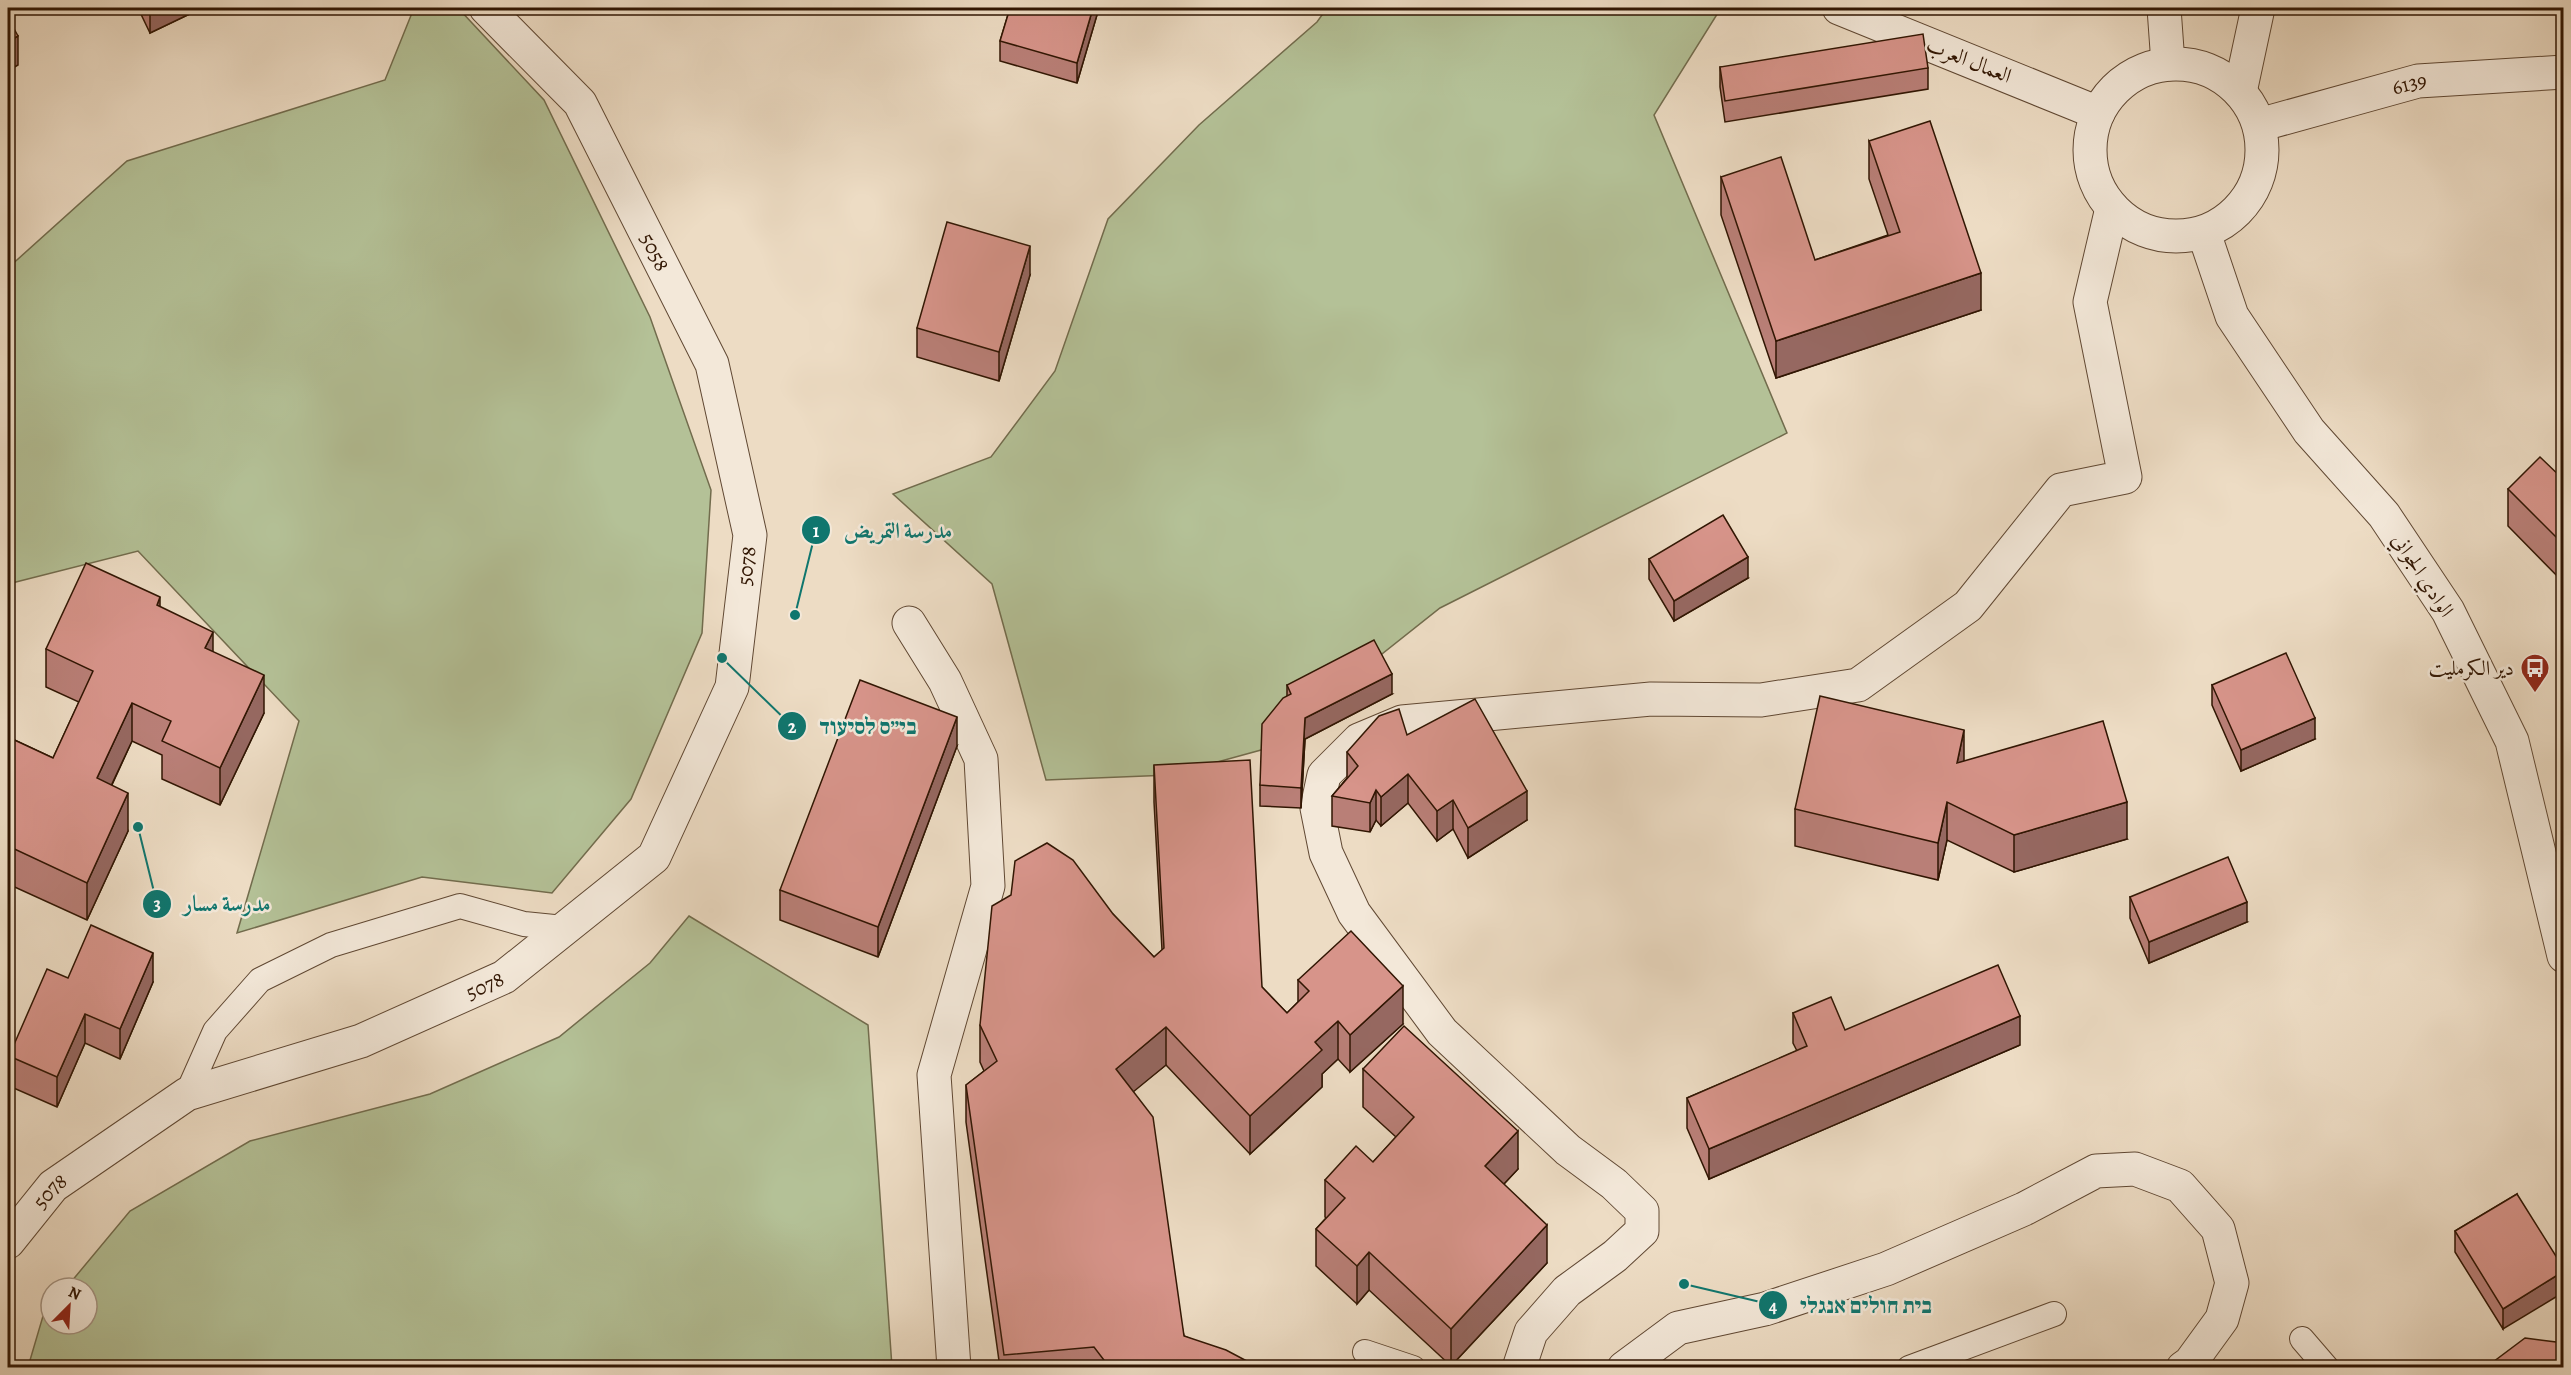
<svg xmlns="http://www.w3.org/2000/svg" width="2571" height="1375" font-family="Alegreya,Amiri,'Frank Ruhl Libre',serif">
<rect width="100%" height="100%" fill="#eddcc4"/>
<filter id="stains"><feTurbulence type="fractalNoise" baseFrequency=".00333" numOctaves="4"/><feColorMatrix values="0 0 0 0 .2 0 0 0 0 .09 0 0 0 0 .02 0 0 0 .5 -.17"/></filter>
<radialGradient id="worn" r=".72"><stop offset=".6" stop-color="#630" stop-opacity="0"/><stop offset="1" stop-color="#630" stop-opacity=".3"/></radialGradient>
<g fill="#b4c197" stroke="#726c4d" stroke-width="1.5">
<polygon points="414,8 458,8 544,100 650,317 711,490 702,633 631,799 552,893 422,877 237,933 299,721 138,551 8,584 8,268 127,161 385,80"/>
<polygon points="1327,8 1721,8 1654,115 1787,433 1440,608 1261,750 1170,775 1046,780 992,584 893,494 991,457 1055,371 1108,219 1199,125 1317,22"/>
<polygon points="689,916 868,1025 892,1367 28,1367 43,1316 51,1306 51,1324 87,1324 87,1288 66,1288 130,1211 250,1141 430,1094 559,1037 650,963"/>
</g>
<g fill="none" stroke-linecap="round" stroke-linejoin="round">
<g stroke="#604833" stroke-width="26">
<g id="service">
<polyline points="187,1094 215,1031 260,980 331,945 460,906 524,924 564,928"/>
<polyline points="2302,1339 2327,1368"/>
<polyline points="1365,1352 1413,1368"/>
<polyline points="1909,1368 2054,1314"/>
</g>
</g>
<g stroke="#604833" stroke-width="35">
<g id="minor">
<polyline points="2164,8 2168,64"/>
<polyline points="2240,92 2258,8"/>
<path id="s1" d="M2259,125l159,-44 146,-9"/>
<polyline points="909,623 945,681 981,759 988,886 934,1075 954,1368"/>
<path id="s2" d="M8,1242l45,-56 134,-92 174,-53 143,-64 150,-120 78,-170 18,-152 -38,-171 -132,-261 -94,-95"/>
<polyline points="1519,1368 1531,1332 1567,1291 1615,1256 1642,1231 1642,1211 1614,1184 1568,1150 1442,1032 1354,913 1326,853 1317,808 1324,775 1359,740 1402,722 1651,699 1761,700 1858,685 1968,606 2061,490 2125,477 2090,302 2112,208"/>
<polyline points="1624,1368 1678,1328 1765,1309 1886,1269 2024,1209 2096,1171 2135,1169 2180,1186 2218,1229 2232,1283 2222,1319 2190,1363 2183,1368"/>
</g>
</g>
<g stroke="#604833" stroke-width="35">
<g id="tertiary">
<polyline points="1839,8 2098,113"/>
<circle cx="2176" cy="150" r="86"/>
<polyline points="2204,233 2232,316 2309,431 2384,515 2448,611 2512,741 2564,956"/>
</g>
</g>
<use href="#service" stroke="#f3e8d9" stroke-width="24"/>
<use href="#minor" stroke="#f3e8d9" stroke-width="33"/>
<use href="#tertiary" stroke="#f3e8d9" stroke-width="33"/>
</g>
<g fill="#b97f77" stroke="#311603" stroke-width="1.5">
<polygon points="138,8 198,8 198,10 150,33"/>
<polygon points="1010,8 1099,8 1077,83 1000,61 1000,41"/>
<polygon points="1720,67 1928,68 1928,89 1725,122 1720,87"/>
<polygon points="1869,141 1981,310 1776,378 1721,215 1721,177 1815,260 1888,235 1869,179"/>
<polygon points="1030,275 999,381 917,357 917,328"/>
<polygon points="2564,480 2564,583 2508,526 2508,489"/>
<polygon points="1649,559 1748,578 1674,621 1649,579"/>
<polygon points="160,607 213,652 264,713 220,805 162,779 162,755 132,741 112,785 128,831 87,920 8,884 8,737 53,758 79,702 46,687 46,649"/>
<polygon points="1287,685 1392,694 1305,739 1301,808 1260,806 1260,785 1287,696"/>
<polygon points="2212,685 2315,739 2241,771 2212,705"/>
<polygon points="1407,735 1527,820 1468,858 1453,829 1437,841 1408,803 1381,826 1376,820 1370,832 1332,826 1332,796 1347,778 1347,752"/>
<polygon points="957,746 878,957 780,920 780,890"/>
<polygon points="1964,761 2127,839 2014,872 1947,840 1938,880 1795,846 1795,809"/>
<polygon points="1154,765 1262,987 1287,1013 1298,1002 1298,980 1403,1024 1350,1072 1338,1059 1322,1074 1322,1087 1250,1154 1166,1065 1133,1091 1184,1336 1260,1368 1000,1368 966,1122 966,1085 984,1071 980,1062 980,1025 1113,914 1154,957 1162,950 1154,802"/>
<polygon points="2130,897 2247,922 2149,963 2130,918"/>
<polygon points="68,978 153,982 120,1059 85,1043 57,1107 9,1086 9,1056"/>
<polygon points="1793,1013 1845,1030 2020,1045 1709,1179 1687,1128 1687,1098 1797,1051 1793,1043"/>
<polygon points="1363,1069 1518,1169 1504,1184 1547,1263 1451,1366 1369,1290 1357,1304 1316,1266 1316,1229 1326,1218 1325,1217 1325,1180 1373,1162 1396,1137 1363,1107"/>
<polygon points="2517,1194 2503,1329 2455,1252 2455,1231"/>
</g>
<g fill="#966861" stroke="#311603" stroke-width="1.5">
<polygon points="160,8 198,8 198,10 150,33 150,12"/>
<polygon points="1093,8 1099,8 1077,83 1077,63"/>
<polygon points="18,36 18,65 8,71 8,42"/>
<polygon points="1030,246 1030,275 999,381 999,352"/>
<polygon points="1981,273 1981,310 1776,378 1776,341"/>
<polygon points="1748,557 1748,578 1674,621 1674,601"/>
<polygon points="160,597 160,635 157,605"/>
<polygon points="213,632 213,669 205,648"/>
<polygon points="1392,674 1392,694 1305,739 1301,808 1301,788 1305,718"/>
<polygon points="264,675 264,713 220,805 220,768"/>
<polygon points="132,703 132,741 97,816 97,778"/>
<polygon points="957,717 957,746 878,957 878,927"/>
<polygon points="2315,718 2315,739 2241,771 2241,750"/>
<polygon points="1964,730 1964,768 1957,763"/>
<polygon points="1408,774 1408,803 1381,826 1381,797"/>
<polygon points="1376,790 1376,820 1370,832 1370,803"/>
<polygon points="1527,791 1527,820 1468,858 1468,828"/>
<polygon points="128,793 128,831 87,920 87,883"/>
<polygon points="1453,800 1453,829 1437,841 1437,811"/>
<polygon points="1947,802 1947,840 1938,880 1938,843"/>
<polygon points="2127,802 2127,839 2014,872 2014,835"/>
<polygon points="2247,902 2247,922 2149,963 2149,942"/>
<polygon points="153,953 153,982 120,1059 120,1029"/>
<polygon points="1403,986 1403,1024 1350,1072 1350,1035"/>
<polygon points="85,1014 85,1043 57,1107 57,1077"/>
<polygon points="2020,1016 2020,1045 1709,1179 1709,1149"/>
<polygon points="1338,1021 1338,1059 1322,1074 1322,1087 1250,1154 1250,1116 1315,1042"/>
<polygon points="1166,1027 1166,1065 1116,1106 1116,1069"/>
<polygon points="1518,1131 1518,1169 1485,1204 1485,1166"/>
<polygon points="1547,1225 1547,1263 1451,1366 1451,1329"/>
<polygon points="1369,1252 1369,1290 1357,1304 1357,1266"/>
<polygon points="2564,1271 2564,1292 2503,1329 2503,1309"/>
</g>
<g fill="#d7948a" stroke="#311603" stroke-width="1.5">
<polygon points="148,8 160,8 150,12"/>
<polygon points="1010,8 1093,8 1077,63 1000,41"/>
<polygon points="8,18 18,36 8,42"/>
<polygon points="1923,34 1928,68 1725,101 1720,67"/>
<polygon points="1930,121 1981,273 1776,341 1721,177 1781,157 1815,260 1900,232 1869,141"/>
<polygon points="947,222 1030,246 999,352 917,328"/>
<polygon points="2540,457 2564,480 2564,545 2508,489"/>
<polygon points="1723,515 1748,557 1674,601 1649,559"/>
<polygon points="86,563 160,597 157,605 213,632 205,648 264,675 220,768 162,741 171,721 132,703 97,778 128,793 87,883 8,846 8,737 53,758 93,671 46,649"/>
<polygon points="1374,640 1392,674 1305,718 1301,788 1260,785 1262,724 1283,698 1291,694 1287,685"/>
<polygon points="2286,653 2315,718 2241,750 2212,685"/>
<polygon points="860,680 957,717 878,927 780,890"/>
<polygon points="1820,696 1964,730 1957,763 2103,721 2127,802 2014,835 1947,802 1938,843 1795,809"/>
<polygon points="1475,699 1527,791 1468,828 1453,800 1437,811 1408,774 1381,797 1376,790 1370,803 1332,796 1358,766 1347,752 1379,716 1399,709 1407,735"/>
<polygon points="1250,760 1262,987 1287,1013 1309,991 1298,980 1351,931 1403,986 1350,1035 1338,1021 1315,1042 1322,1050 1250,1116 1166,1027 1116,1069 1153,1117 1184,1336 1226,1350 1260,1368 1110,1368 1094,1347 1004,1355 966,1085 997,1061 980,1025 992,906 1011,895 1015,861 1047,843 1073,860 1113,914 1154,957 1164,948 1154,765"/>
<polygon points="2228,857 2247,902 2149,942 2130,897"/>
<polygon points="91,925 153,953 120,1029 85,1014 57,1077 9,1056 47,969 68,978"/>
<polygon points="1998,965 2020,1016 1709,1149 1687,1098 1807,1046 1793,1013 1831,997 1845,1030"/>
<polygon points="1404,1026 1518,1131 1485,1166 1547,1225 1451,1329 1369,1252 1357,1266 1316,1229 1345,1198 1325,1180 1356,1146 1373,1162 1414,1117 1363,1069"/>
<polygon points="2517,1194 2564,1269 2564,1271 2503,1309 2455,1231"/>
<polygon points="2525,1338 2564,1343 2564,1368 2485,1368"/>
</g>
<defs>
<g id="bus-pin" transform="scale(1.5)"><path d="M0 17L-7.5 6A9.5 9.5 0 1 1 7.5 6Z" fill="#8f2418" stroke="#f3e8d9"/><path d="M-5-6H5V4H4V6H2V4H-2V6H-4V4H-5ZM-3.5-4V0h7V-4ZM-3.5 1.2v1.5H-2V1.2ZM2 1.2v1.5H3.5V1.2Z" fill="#fff"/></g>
</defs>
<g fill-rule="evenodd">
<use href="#bus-pin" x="2535" y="668"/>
</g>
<g text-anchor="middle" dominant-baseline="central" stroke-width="5" stroke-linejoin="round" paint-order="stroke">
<g font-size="21" fill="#311603" stroke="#f3e8d9">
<text transform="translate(1969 60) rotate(22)">العمال العرب</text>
<text stroke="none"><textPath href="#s1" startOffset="156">6139</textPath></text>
<text transform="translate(655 252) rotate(63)">5058</text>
<text stroke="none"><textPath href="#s2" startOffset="1074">5078</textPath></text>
<text transform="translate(2423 575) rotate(57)">الوادي الجواني</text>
<text stroke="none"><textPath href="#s2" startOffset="552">5078</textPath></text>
<text stroke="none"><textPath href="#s2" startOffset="66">5078</textPath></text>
</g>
<g font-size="21" fill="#311603" stroke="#f3e8d9" text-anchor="end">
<text x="2514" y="668">دير الكرمليت</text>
</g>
</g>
<path fill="none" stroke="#0f766e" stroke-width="2" d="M795 615L816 530M722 658L792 726M138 827L157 904M1684 1284L1773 1305"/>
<g fill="#0f766e" stroke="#f3e8d9" stroke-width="2">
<circle cx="795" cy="615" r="6"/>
<circle cx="722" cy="658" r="6"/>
<circle cx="138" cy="827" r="6"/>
<circle cx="1684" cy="1284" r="6"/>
<circle cx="816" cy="530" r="15"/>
<circle cx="792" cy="726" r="15"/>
<circle cx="157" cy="904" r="15"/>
<circle cx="1773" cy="1305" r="15"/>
</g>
<g font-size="18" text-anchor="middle" font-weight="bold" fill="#fff">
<text x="816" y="537">1</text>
<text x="792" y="733">2</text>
<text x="157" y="910">3</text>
<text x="1773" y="1312">4</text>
</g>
<g font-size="22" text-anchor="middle" font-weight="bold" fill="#0f766e" stroke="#f3e8d9" stroke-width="5" stroke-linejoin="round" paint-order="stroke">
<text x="898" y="538">مدرسة التمريض</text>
<text x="868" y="734">בי״ס לסיעוד</text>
<text x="227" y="911">مدرسة مسار</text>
<text x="1866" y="1313">בית חולים אנגלי</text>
</g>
<rect width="2571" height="1375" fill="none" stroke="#eddcc4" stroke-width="30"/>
<rect x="9" y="9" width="2553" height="1357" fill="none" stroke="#311603" stroke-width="3"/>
<rect x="15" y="15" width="2541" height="1345" fill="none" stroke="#311603" stroke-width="1.5"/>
<g transform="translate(69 1306) rotate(24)"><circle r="28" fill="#f3e8d9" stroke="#a59483" stroke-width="1.5"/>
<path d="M0-4.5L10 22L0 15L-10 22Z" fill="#8f2418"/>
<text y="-9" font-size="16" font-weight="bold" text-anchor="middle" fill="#311603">N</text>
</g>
<rect width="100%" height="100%" filter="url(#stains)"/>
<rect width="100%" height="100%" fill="url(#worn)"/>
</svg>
